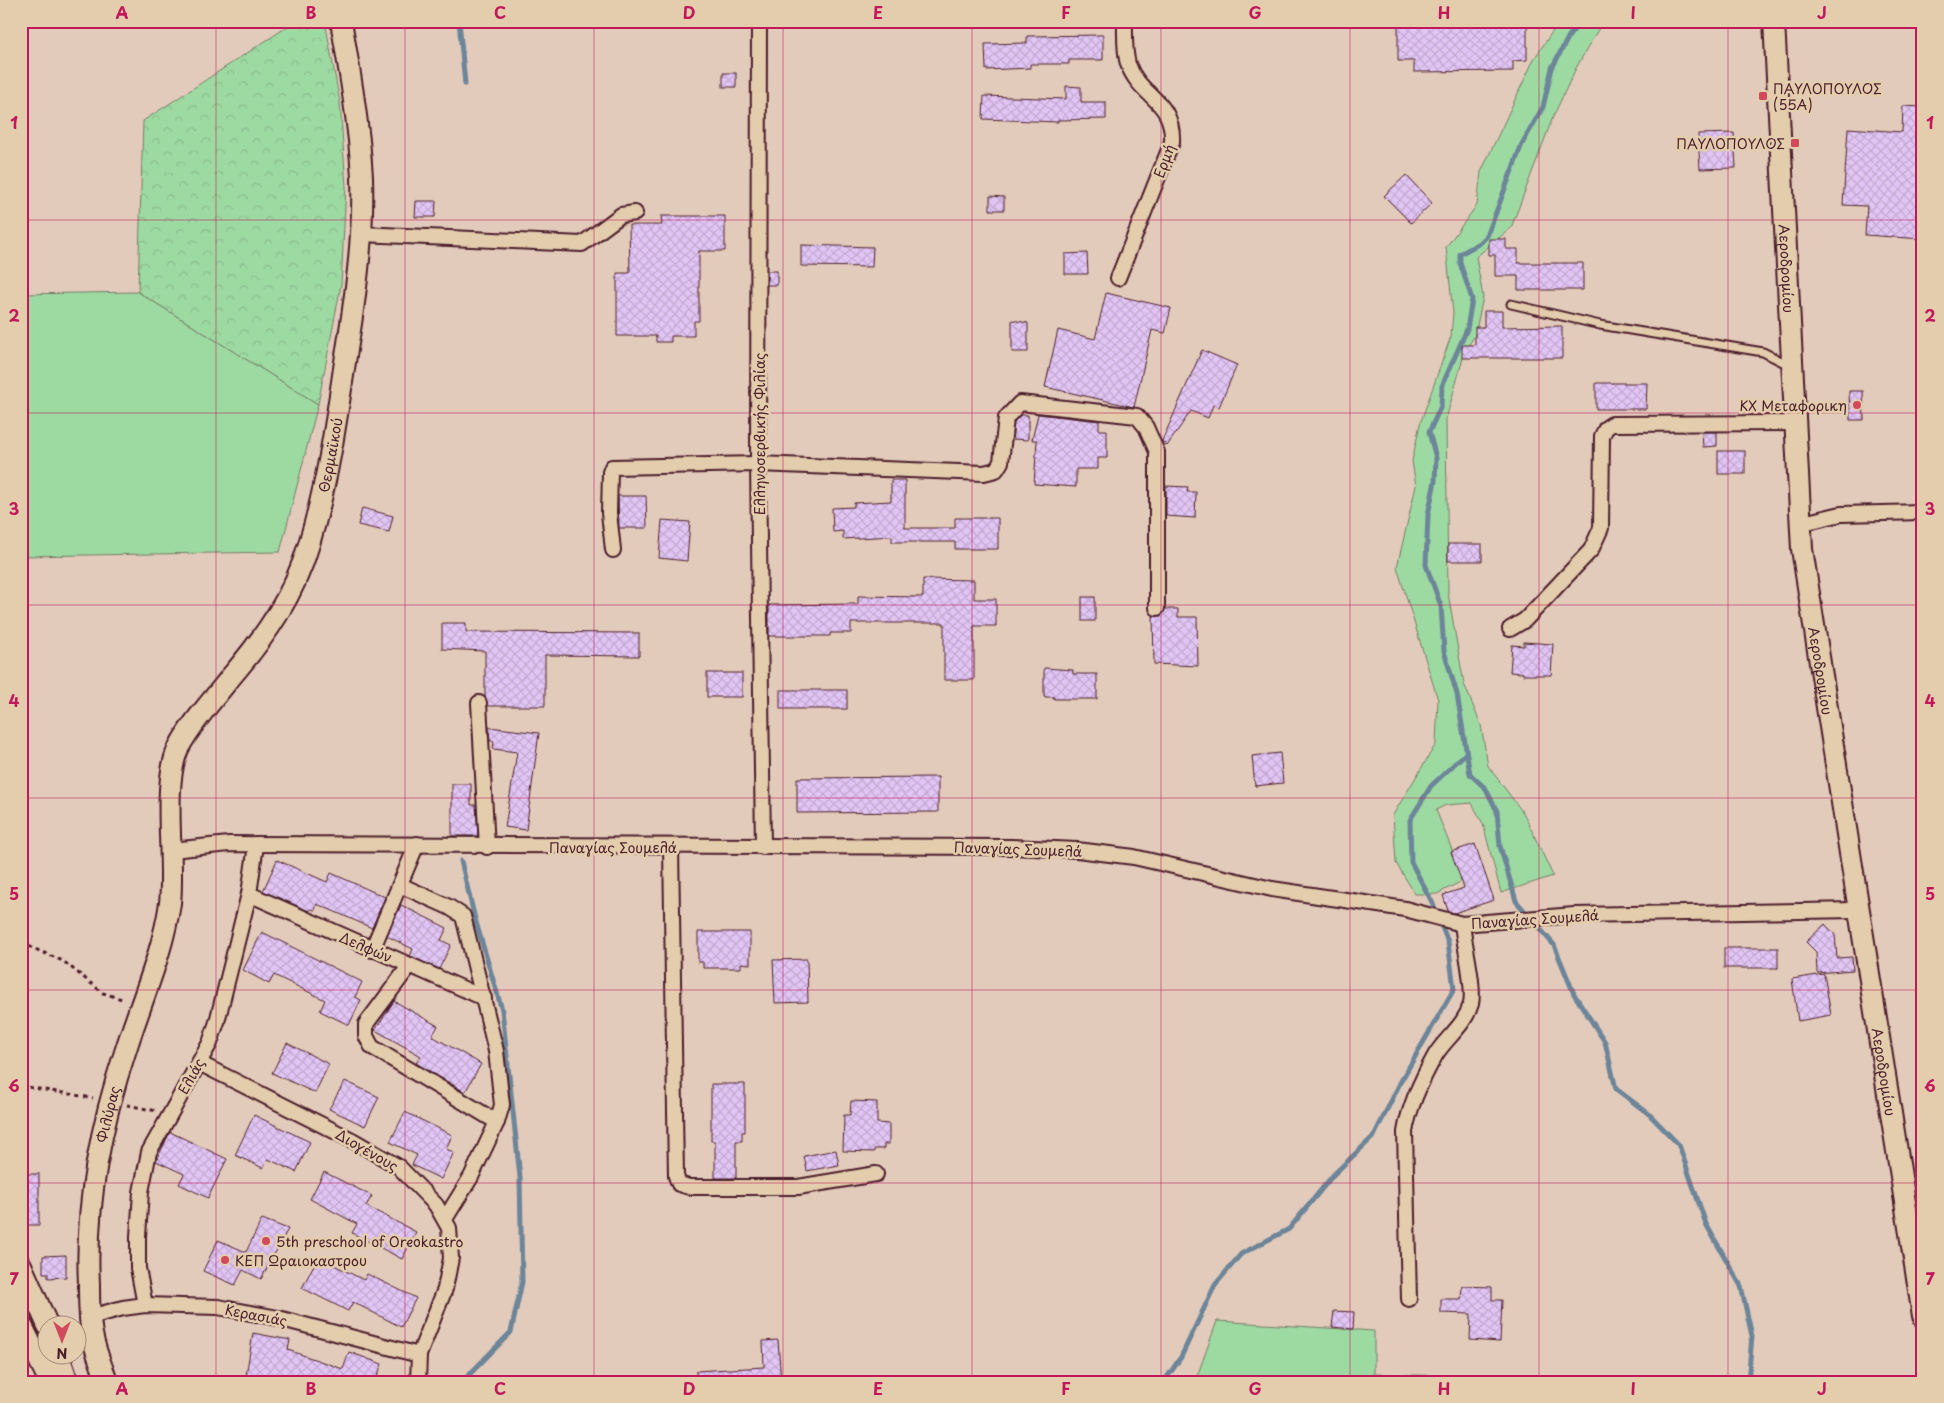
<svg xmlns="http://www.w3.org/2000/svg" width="1944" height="1403" font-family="'Playpen Sans',sans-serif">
<defs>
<pattern id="forest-crowns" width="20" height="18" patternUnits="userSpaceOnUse" patternTransform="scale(1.25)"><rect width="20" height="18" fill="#9ddaa2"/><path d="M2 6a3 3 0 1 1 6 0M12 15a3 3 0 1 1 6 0" fill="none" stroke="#89bb8c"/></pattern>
<pattern id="building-cross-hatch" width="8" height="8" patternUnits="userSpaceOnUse" patternTransform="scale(1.25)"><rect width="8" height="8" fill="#e1c5f4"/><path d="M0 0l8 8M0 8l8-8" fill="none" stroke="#c3a9d1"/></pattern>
</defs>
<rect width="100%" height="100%" fill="#e3cbbb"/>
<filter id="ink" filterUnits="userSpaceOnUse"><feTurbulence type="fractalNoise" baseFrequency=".02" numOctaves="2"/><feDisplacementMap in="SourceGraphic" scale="10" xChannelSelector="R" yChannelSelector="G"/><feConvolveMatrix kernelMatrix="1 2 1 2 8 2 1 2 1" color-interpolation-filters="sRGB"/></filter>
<g filter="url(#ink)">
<g fill="#9ddaa2" stroke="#747c66">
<polygon points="1555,21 1603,21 1576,68 1553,117 1511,228 1476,257 1483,297 1475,335 1465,351 1446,419 1448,593 1464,684 1481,725 1488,766 1524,814 1553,876 1501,893 1483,824 1472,803 1446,805 1436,810 1464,880 1437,894 1415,894 1396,863 1393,815 1436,744 1438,700 1397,567 1416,486 1412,461 1420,424 1451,336 1453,313 1446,247 1477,205 1481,172 1534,59 1554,29"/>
<polygon points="138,292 318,404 280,552 21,556 21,294"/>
<polygon points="1217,1321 1374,1331 1374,1374 1536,1378 1543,1379 1543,1382 1195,1382"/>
</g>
<polygon fill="url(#forest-crowns)" stroke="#747c66" points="296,21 325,21 340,103 346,186 341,285 318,404 138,292 143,121"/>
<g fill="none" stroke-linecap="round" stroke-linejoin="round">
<g stroke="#6c8599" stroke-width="5">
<polyline points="459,21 465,84"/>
<polyline points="1581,21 1569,36 1552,68 1543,107 1522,144 1487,236 1480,243 1460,254 1460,263 1472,299 1467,329 1442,386 1441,406 1429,432 1436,458 1435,481 1428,515 1426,565 1441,606 1444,651 1457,694 1470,774 1486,789 1497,811 1500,846 1516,901 1554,945 1574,994 1605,1042 1616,1089 1649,1114 1679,1145 1706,1224 1741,1286 1752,1336 1748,1382"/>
<polyline points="461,861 475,919 502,1010 520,1177 522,1282 511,1332 462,1382"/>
<polyline points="1164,1382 1181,1357 1215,1285 1241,1254 1289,1229 1334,1174 1374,1136 1401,1081 1454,989 1448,942 1432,902 1411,862 1410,820 1431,786 1466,753"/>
</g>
</g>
<g fill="url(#building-cross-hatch)" stroke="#4a1f2b">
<polygon points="1398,21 1527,21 1527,60 1513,61 1513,71 1414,72 1414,61 1398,61"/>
<polygon points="1103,35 1103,60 1069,60 1069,64 1030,64 1030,68 986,70 985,44 1027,43 1027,36"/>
<rect x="723" y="73" width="13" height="14"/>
<polygon points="1066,86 1081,87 1081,102 1106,102 1106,119 1058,120 1058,122 983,119 984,96 1066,99"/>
<polygon points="1903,106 1923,107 1923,239 1865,235 1867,206 1843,205 1848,128 1902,132"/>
<polygon points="1734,133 1736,168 1700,169 1698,134"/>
<polygon points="1406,175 1432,203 1411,223 1384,196"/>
<polygon points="990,196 1004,197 1004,210 990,210"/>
<polygon points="416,201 436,201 435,217 415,217"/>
<polygon points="661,216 725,216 725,251 699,251 699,321 694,321 694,336 671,336 671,342 656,342 656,336 617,336 617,273 630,273 629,225 662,225"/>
<polygon points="1489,239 1506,239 1506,249 1518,249 1518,263 1583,263 1583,290 1518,290 1518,276 1495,276 1495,255 1489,255"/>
<polygon points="801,245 873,247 872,267 801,266"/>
<polygon points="1087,253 1088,274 1065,274 1065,254"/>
<rect x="767" y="271" width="10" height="14"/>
<polygon points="1106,293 1171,308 1165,333 1152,330 1134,407 1045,387 1058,330 1095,339"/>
<polygon points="1484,311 1502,311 1502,327 1562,326 1562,358 1462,358 1462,345 1475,345 1475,327 1484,327"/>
<polygon points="1012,320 1028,323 1028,352 1012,352"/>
<polygon points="1202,350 1237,365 1219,407 1213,405 1208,418 1191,411 1167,446 1162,441"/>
<polygon points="1596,383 1647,383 1646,409 1596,409"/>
<polygon points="1849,391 1863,391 1864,420 1850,420"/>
<polygon points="1038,414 1099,421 1099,430 1107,430 1107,458 1098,458 1098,469 1076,469 1076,487 1034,484 1037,440 1032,440"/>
<polygon points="1020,415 1028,415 1028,440 1012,439 1014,422"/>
<polygon points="1702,432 1717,432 1717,446 1703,447"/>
<rect x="1718" y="451" width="27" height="23"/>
<polygon points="891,480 905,480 905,528 955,528 955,518 998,518 998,549 955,549 955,542 892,542 892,536 843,539 843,531 833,532 832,508 854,507 854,503 891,501"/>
<polygon points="1166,486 1188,487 1187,492 1196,492 1195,518 1166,516"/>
<polygon points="618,496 646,496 647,528 619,528"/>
<polygon points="362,508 393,516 389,532 358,525"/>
<polygon points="662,520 690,522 687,561 659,558"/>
<rect x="1448" y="544" width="34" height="17"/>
<polygon points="923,579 974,580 974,599 996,599 996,626 974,626 974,680 944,680 944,623 851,623 851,633 830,633 830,636 769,636 769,605 858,604 858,596 923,597"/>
<rect x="1082" y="597" width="13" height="24"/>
<polygon points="1165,609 1178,609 1178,617 1197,617 1198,666 1154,664 1153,616 1161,616"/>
<polygon points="442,623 466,623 466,632 639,633 639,656 545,655 545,706 488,706 485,697 485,651 442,649"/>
<polygon points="1524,642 1553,644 1551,675 1523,675 1523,673 1510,672 1512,645 1524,646"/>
<polygon points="1044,668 1073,670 1073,674 1097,674 1097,699 1054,699 1054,697 1044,697"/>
<rect x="707" y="673" width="35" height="24"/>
<rect x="780" y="690" width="67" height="19"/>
<polygon points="489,727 539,733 526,830 505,827 517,752 493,749 494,741 490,741"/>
<polygon points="1280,753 1283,783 1255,786 1252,756"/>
<polygon points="938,777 938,812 797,813 797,778"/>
<polygon points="452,784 471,784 471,805 476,805 478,836 452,836"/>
<polygon points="1475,844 1494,900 1454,913 1448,911 1443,895 1464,888 1451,852"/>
<polygon points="277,860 327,882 331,873 385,897 372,928 317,904 315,910 311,909 309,911 263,891"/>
<polygon points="401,905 447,928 441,940 451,945 439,969 410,956 413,949 387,936"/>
<polygon points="1825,924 1835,935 1837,958 1852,957 1853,970 1817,973 1816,952 1806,942"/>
<polygon points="262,932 362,982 355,997 361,1000 349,1025 320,1011 325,1000 274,975 269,984 243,970"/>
<polygon points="698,932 750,932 750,964 741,963 741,968 703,968 703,962 698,962"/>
<rect x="1724" y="948" width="54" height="20"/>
<polygon points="807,959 808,1002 775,1003 773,960"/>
<polygon points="1824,974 1831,1015 1798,1021 1792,979"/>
<polygon points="394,1001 438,1026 432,1036 481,1064 465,1092 416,1063 421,1056 375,1030"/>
<polygon points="287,1043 329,1064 315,1093 272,1073"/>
<polygon points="345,1081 379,1097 365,1126 329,1109"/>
<polygon points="711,1084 745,1084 745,1132 742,1132 742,1141 736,1141 736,1178 715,1178 715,1141 711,1141"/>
<polygon points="851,1101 877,1102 877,1123 889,1124 889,1144 884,1144 884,1149 874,1149 874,1152 843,1151 844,1115 850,1115"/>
<polygon points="405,1112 452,1135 446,1149 454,1152 441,1179 412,1165 417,1155 390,1142"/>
<polygon points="254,1115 310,1142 296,1172 268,1159 263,1168 235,1155"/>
<polygon points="170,1132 227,1159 208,1198 179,1184 184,1174 156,1161"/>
<polygon points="836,1150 839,1165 807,1171 804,1156"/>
<polygon points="324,1172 372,1196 366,1206 416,1232 402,1259 352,1233 357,1224 310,1199"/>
<rect x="21" y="1174" width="18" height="51"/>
<polygon points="262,1219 288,1229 261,1279 243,1270 235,1285 203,1271 218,1240 246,1252"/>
<polygon points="66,1255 66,1277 48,1278 48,1273 43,1273 43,1256"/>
<polygon points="318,1257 364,1280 367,1274 416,1298 401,1327 353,1302 348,1311 302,1288"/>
<polygon points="1462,1286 1492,1287 1492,1300 1502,1300 1500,1342 1470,1340 1471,1314 1441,1313 1441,1299 1461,1299"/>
<polygon points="1334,1311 1354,1312 1353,1329 1332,1327"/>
<polygon points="253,1333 290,1340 288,1350 343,1369 349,1352 382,1364 375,1382 290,1382 266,1377 265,1382 245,1382"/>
<polygon points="778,1340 781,1382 696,1382 696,1371 764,1367 763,1341"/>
</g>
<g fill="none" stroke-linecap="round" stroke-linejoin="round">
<g stroke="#4a1f2b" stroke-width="11">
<polyline id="lane" points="1511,304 1600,325 1763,352 1789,365"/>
</g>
<g stroke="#4a1f2b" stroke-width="18">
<g id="street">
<polyline points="759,21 758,464 763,847"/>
<polyline points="361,234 582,244 621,215 635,213"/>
<path d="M1118,278l54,-136c2,-43 -32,-44 -44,-78 -4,-14 -3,-29 -3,-43"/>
<polyline points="1799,524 1841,514 1923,512"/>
<polyline points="613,550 609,513 610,472 612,467 758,464 984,473 996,470 1001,462 1006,418 1020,403 1137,416 1146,427 1157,452 1157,608"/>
<polyline points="1510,629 1525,620 1591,550 1601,528 1602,436 1606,428 1612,424 1795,423"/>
<polyline points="479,703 487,847"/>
<polyline points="671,847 676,1176 679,1184 689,1187 798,1187 876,1174"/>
<polyline points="172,850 229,844 1011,847 1077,850 1134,857 1272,889 1405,909 1462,924 1574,915 1857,910"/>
<polyline points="400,885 449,907 463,916 496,1051 502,1105 497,1122 471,1177 445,1219"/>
<polyline points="249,894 484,998"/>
<polyline points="372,950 417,844"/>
<polyline points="410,965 366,1024 366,1036 372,1047 497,1122"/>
<polyline points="199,1063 354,1141 399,1167 436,1205 449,1228 451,1258 445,1289 419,1355 418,1382"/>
<path d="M1409,1299l-4,-167c4,-25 18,-55 31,-78 11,-17 29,-29 35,-50 4,-18 -7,-60 -9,-80"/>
<polyline points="145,1305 138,1268 138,1236 141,1192 149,1152 210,1043 217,1022 249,894 256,845"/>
<polyline points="90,1317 123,1308 145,1305 218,1307 278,1318 419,1355"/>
</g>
</g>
<g stroke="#4a1f2b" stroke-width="24">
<g id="secondary">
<path id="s1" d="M1774,21l28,528 121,767"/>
<polyline points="21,1265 48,1326"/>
<polyline points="21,1324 50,1382"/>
<polyline points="59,1356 68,1382"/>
<path id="s2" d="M107,1382c-5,-16 -12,-31 -15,-48 -3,-16 -3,-33 -3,-50 -4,-82 12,-160 38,-238 15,-47 36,-94 43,-143 5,-45 -9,-119 9,-156 13,-25 34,-47 51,-69 35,-41 64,-82 79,-134 18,-59 27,-121 36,-182 10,-61 19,-124 17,-185 -3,-52 -12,-104 -21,-156"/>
</g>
</g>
<g stroke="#4a1f2b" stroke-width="3" stroke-dasharray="4 4" stroke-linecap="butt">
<polyline points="21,943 63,961 103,993 125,1000"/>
<polyline points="21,1086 93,1098"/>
<polyline points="127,1105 157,1111"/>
</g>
<use href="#lane" stroke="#e3cdad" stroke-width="7"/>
<use href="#street" stroke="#e3cdad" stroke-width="14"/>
<use href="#secondary" stroke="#e3cdad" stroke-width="20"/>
</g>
</g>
<path fill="none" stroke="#c2185b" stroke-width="1" stroke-opacity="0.55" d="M216,21v1361M405,21v1361M594,21v1361M783,21v1361M972,21v1361M1161,21v1361M1350,21v1361M1539,21v1361M1728,21v1361M21,220h1902M21,413h1902M21,605h1902M21,798h1902M21,990h1902M21,1183h1902"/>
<g fill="#d1495b" stroke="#e3cdad" stroke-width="2">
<rect x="1758" y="91" width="10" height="10" rx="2.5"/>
<rect x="1790" y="138" width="10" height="10" rx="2.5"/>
<circle cx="1857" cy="405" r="5"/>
<circle cx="266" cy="1241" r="5"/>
<circle cx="225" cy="1260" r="5"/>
</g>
<g text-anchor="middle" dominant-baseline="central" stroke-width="5" stroke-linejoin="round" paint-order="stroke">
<g font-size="14" fill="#4a1f2b" stroke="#e3cdad" text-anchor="start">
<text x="1773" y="88">ΠΑΥΛΟΠΟΥΛΟΣ<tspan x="1773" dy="16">(55Α)</tspan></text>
<text x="1785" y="143" text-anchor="end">ΠΑΥΛΟΠΟΥΛΟΣ</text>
<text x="1847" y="405" text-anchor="end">ΚΧ Μεταφορικη</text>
<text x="276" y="1241">5th preschool of Oreokastro</text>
<text x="235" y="1260">ΚΕΠ Ωραιοκαστρου</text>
</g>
<g font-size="14" fill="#4a1f2b" stroke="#e3cdad">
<text transform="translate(1164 161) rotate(-70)">Ερμή</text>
<text stroke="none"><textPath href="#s1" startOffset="248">Αεροδρομίου</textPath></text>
<text transform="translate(759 434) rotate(-90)">Ελληνοσερβικής Φιλίας</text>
<text stroke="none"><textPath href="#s2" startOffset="984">Θερμαϊκού</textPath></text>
<text stroke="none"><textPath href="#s1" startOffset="652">Αεροδρομίου</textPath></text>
<text x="613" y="847">Παναγίας Σουμελά</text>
<text transform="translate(1018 849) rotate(2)">Παναγίας Σουμελά</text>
<text transform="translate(1535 919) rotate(-4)">Παναγίας Σουμελά</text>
<text transform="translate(366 947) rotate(23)">Δελφών</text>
<text stroke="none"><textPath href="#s1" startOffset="1058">Αεροδρομίου</textPath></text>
<text transform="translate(191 1076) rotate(-61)">Ελιάς</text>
<text stroke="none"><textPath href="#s2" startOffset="272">Φιλύρας</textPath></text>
<text transform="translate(367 1150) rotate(30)">Διογένους</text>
<text transform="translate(256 1315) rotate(11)">Κερασιάς</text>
</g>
</g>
<rect width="1944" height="1403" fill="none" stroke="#e3cdad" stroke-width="55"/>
<g transform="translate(62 1340) rotate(180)"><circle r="24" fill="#e3cdad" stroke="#a68779"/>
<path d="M0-4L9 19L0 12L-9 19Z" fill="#d1495b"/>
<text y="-8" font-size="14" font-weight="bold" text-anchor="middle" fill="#4a1f2b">N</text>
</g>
<rect x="28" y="28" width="1888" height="1348" fill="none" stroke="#c2185b" stroke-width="2"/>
<g font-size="16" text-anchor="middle" font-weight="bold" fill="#c2185b">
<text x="122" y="19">A</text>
<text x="311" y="19">B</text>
<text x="500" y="19">C</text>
<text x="689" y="19">D</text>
<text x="878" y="19">E</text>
<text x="1066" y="19">F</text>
<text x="1255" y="19">G</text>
<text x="1444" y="19">H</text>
<text x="1633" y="19">I</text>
<text x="1822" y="19">J</text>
<text x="14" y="129">1</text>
<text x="1930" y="129">1</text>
<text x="14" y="322">2</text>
<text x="1930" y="322">2</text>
<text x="14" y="515">3</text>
<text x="1930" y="515">3</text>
<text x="14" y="707">4</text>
<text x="1930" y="707">4</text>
<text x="14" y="900">5</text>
<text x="1930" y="900">5</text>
<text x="14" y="1092">6</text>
<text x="1930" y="1092">6</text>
<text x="14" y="1285">7</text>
<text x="1930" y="1285">7</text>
<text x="122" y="1395">A</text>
<text x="311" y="1395">B</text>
<text x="500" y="1395">C</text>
<text x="689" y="1395">D</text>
<text x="878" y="1395">E</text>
<text x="1066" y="1395">F</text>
<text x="1255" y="1395">G</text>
<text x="1444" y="1395">H</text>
<text x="1633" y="1395">I</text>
<text x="1822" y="1395">J</text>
</g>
</svg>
